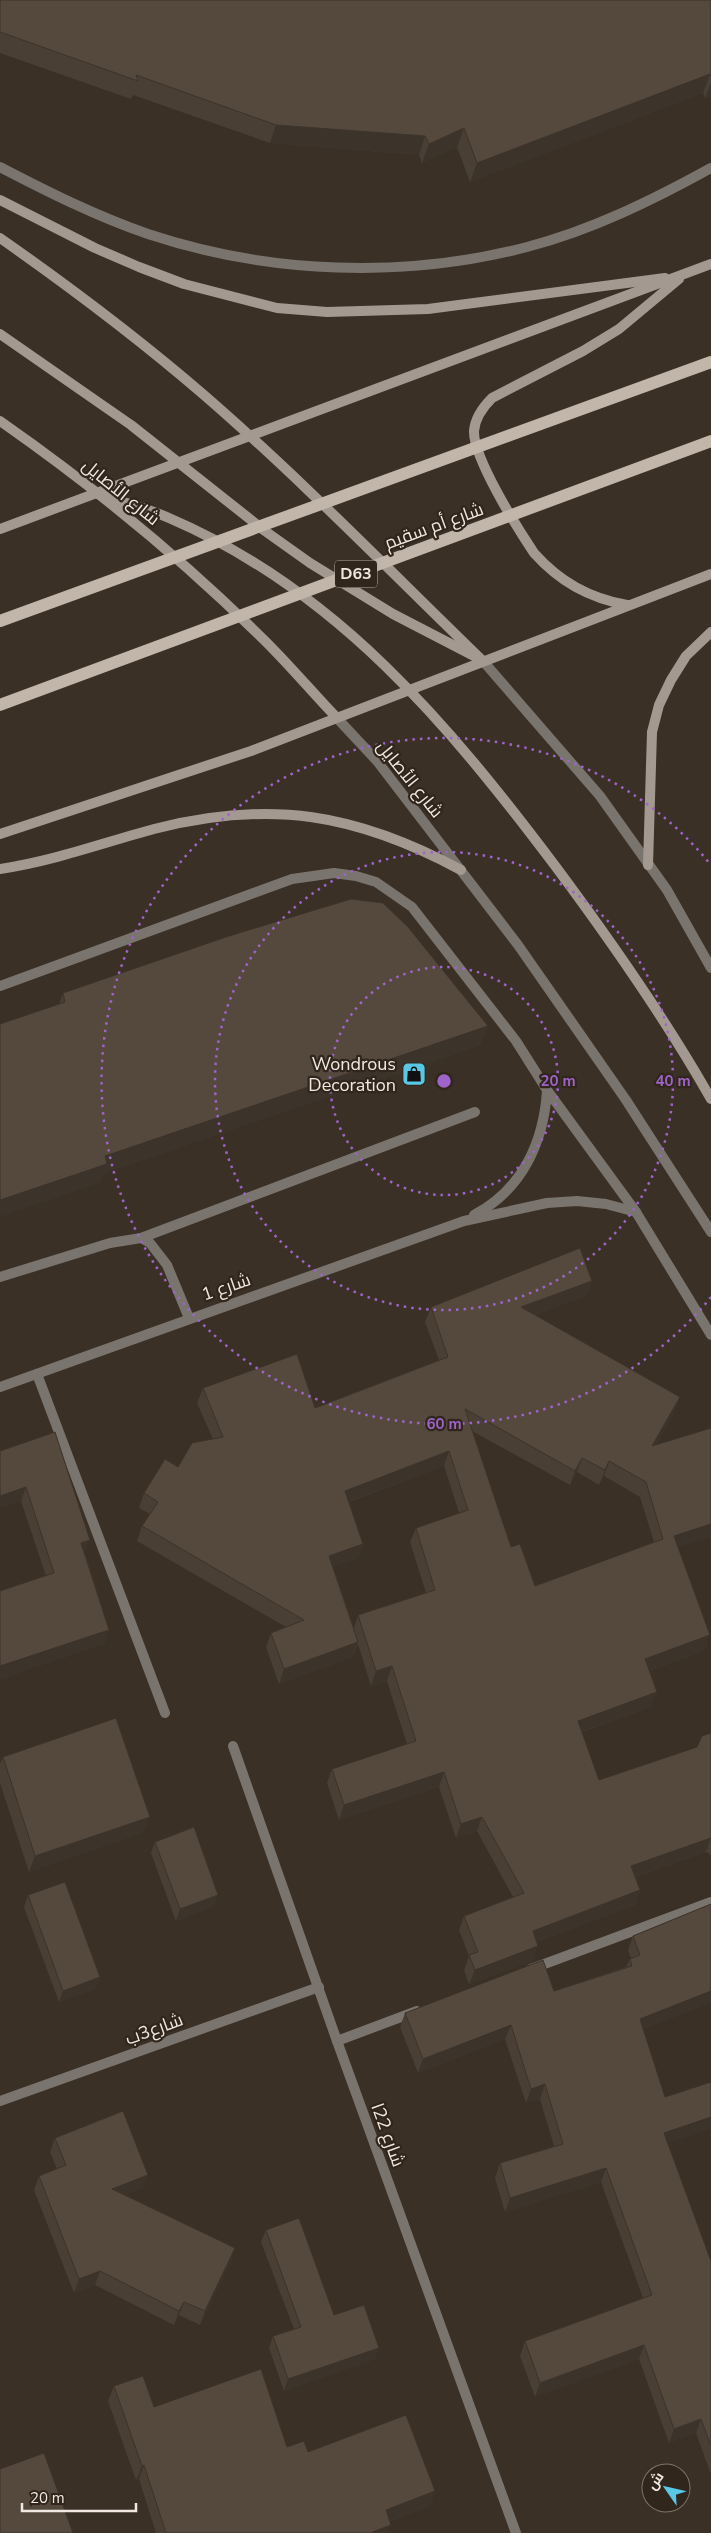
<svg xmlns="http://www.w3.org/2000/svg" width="711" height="2533" font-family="'Nunito Sans',Cairo,sans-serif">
<rect width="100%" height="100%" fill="#3b3025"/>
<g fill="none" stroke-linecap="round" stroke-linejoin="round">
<g stroke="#7a746f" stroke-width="10">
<polyline points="141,1238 475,1112"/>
<polyline points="0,1277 110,1243 141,1238 150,1243 167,1265 189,1318"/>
<polyline points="37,1374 165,1713"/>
<polyline points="531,1969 711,1902"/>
<polyline points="337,2041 417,2011"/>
</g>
<g stroke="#7a746f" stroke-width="10">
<path d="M0,167c48,25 96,49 148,67 120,40 257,45 379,13 65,-17 126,-47 184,-79"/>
<polyline points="0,986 292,879 334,873 356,876 376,882 412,907 516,1041 547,1090 636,1212 711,1335"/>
<path d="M474,1215c48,-25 70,-73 73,-125"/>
<polyline points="0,1387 464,1221 547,1203 577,1201 606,1204 636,1212"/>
<polyline points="233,1746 337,2041 516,2533"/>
<polyline points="0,2101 319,1987"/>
</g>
<g stroke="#7a746f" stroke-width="10">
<polyline points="483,661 600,796 667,890 711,968"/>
<polyline points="336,717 377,761 518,945 626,1100 711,1232"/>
</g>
<g stroke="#a39991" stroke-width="10">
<polyline points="0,200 95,248 139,267 184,284 277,308 327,312 428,309 665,278"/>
<path d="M0,238c70,49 139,101 204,157 97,84 187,177 279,266"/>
<polyline points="0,334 131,425 265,531 310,563 393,614 476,657"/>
<path d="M0,421c93,65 180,136 261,216 26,25 50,54 75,80"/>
<path d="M98,494c24,8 49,14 71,24 168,72 280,207 387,349 55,74 109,151 155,232"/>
<polyline points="0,529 711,264"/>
<path d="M627,605c-38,-7 -67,-23 -93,-52 -16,-24 -61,-95 -60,-122 1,-13 9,-24 18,-33l91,-47 36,-22 60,-50"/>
<polyline points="0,834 251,751 711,574"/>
<polyline points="648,865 652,732 659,705 671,680 686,656 711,632"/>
<path d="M0,869c54,-8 102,-26 154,-40 117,-30 203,-15 307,41"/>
</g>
<g stroke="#c2b6ab" stroke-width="12">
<polyline points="0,621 711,362"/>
<polyline points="0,705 711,441"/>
</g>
</g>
<g fill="#493f35" fill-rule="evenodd">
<polygon points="0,0 711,0 711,96 705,98 703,93 470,182 457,147 422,163 419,155 270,143 133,95 131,99 0,53"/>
<polygon points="63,993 481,1045 104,1173 100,1183 59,1004"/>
<path d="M592,1281l-5,14 -52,20 140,96 -19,34 55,-17v109l-33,10 27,103 -56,21 2,36 -69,25 17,48 98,-33 14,-14v122l-5,-3 -71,25 5,13 -5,15 -98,37 -4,19 -64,23 -5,-14 5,-14 -10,-26 5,-14 49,-19 -36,-66 -21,7 -17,-51 -100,33 -12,-37 5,-14 75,-25 -20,-63 -16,5 -13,-42 -5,13 -74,27 -13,-37 5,-14 15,-6 -149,-86 5,-15 8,-12 -11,-6 5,-15 34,-26 35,-28 -16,-36 6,-15 112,20 124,-48 -14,-38 6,-15zM472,1431l98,54 7,-13 22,13 5,-9 36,21 14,45 -119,44 -24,-39zM444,1466l15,47 -43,15 -6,14 16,51 -68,22 -4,13 -21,-61 25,-9 5,-14 -14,-42z"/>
<polygon points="0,1451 85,1553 109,1630 104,1644 0,1679 0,1591 46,1576 21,1501"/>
<polygon points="3,1757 144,1832 29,1872 0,1783 0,1764"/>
<polygon points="155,1842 214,1906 176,1921 151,1853"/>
<polygon points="28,1895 100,1977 95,1989 59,2002 24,1907"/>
<polygon points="711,1904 643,2030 668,2144 711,2261 711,2472 710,2472 696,2433 669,2443 639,2359 535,2397 520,2356 525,2341 643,2298 601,2182 505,2212 495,2178 500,2163 554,2146 540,2099 526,2103 505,2039 418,2073 400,2027 405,2013 554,1991 626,1967 630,1959 631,1958 628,1950 633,1936"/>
<polygon points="55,2138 143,2188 125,2195 235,2248 230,2262 200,2325 179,2315 174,2325 95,2285 74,2293 34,2190 39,2176 57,2169 50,2152"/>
<polygon points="266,2230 334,2315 375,2359 284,2391 269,2348 273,2336 294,2329 261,2242"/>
<polygon points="114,2386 154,2407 287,2447 308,2452 435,2491 430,2506 390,2521 388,2533 156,2533 139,2479 136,2480 108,2401"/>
</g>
<g fill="#3c332b">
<polygon points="710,74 703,93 470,182 477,163"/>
<polygon points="711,83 711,96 705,98"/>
<polygon points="276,125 425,136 419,155 270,143"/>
<polygon points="464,128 457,147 422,163 429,144"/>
<polygon points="488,1026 481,1045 104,1173 100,1183 0,1217 0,1200 105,1156"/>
<polygon points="592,1281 587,1295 516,1322 521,1307"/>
<polygon points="680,1397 675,1411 647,1461 652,1446"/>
<polygon points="449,1451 444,1466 339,1505 345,1491"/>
<polygon points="582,1458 577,1472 570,1485 575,1471"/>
<polygon points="609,1461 604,1476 599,1485 605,1470"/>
<polygon points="26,1487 21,1501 0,1508 0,1496"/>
<polygon points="711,1524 711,1537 669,1550 674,1536"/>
<polygon points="90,1540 85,1553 76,1557 81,1543"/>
<polygon points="363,1544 358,1558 324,1571 329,1556"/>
<polygon points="109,1630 104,1644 0,1679 0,1666"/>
<polygon points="710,1635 705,1650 640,1674 645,1659"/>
<polygon points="358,1642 353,1657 279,1684 284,1669"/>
<polygon points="392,1666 387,1681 371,1686 376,1671"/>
<polygon points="657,1692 651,1707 572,1735 578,1721"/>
<polygon points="444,1772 439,1787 339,1820 344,1805"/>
<polygon points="150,1817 144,1832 29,1872 35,1856"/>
<polygon points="482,1817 477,1831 456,1838 461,1824"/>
<polygon points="711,1838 706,1852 626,1880 631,1866"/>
<polygon points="640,1890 635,1905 527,1946 533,1931"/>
<polygon points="218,1895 214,1906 176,1921 180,1909"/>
<polygon points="538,1946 533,1961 469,1984 475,1970"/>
<polygon points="100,1977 95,1989 59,2002 63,1991"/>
<polygon points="711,1991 711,2003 635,2033 640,2019"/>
<polygon points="511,2025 505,2039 418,2073 423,2059"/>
<polygon points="545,2084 540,2099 526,2103 531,2089"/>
<polygon points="711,2117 711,2129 659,2147 664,2133"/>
<polygon points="606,2168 601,2182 505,2212 510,2198"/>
<polygon points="148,2175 143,2188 107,2203 112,2189"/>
<polygon points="235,2248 230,2262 200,2325 205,2311"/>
<polygon points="100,2271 95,2285 74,2293 79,2279"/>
<polygon points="184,2302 179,2315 174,2325 179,2311"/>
<polygon points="644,2345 639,2359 535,2397 540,2383"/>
<polygon points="379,2348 375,2359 284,2391 288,2379"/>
<polygon points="701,2419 696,2433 669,2443 674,2429"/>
<polygon points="144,2465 139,2479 136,2480 142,2466"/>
<polygon points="435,2491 430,2506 381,2524 386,2510"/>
<polygon points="391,2525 388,2533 370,2533"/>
</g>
<g fill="#55493e" stroke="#3c332b" fill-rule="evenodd">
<polygon points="0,0 711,0 711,77 710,74 477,163 464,128 429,144 425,136 276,125 136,75 138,81 0,32"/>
<polygon points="351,899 383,903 408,927 488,1026 105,1156 107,1164 0,1200 0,1024 65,1002 63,993 229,936"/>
<path d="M580,1248l12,33 -71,26 159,90 -28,49 59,-18v96l-37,12 36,99 -65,24 12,33 -79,29 21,59 98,-33 5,-11 9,-3v105l-80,28 9,24 -107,41 5,15 -63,24 -6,-15 9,-3 -14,-36 60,-23 -42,-76 -21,7 -17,-52 -100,33 -12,-36 84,-28 -24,-75 -16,5 -18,-56 77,-25 -19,-62 52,-18 -19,-59 -104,40 18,53 -34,12 29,86 -74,27 -13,-36 33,-13 -162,-94 16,-24 -14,-9 21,-34 13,8 14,-24 31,-6 -20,-49 94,-34 18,54 133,-51 -17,-50zM465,1409l110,62 7,-13 23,12 4,-9 37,21 17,57 -128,47 -15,-42 -9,3z"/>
<polygon points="55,1432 90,1540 81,1543 109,1630 0,1666 0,1591 54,1573 26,1487 0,1496 0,1451"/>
<polygon points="116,1718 150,1817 35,1856 3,1757"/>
<polygon points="194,1827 218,1895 180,1909 155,1842"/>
<polygon points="65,1882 100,1977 63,1991 28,1895"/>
<polygon points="711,1904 711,1991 640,2019 665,2097 711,2082 711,2117 664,2133 711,2261 711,2446 701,2419 674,2429 644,2345 540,2383 525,2341 652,2295 606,2168 510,2198 500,2163 563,2144 545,2084 531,2089 511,2025 423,2059 405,2013 543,1960 554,1991 632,1966 630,1959 640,1955 633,1936"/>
<polygon points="123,2111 148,2175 112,2189 235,2248 205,2311 184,2302 179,2311 100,2271 79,2279 39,2176 66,2165 55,2138"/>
<polygon points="299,2218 334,2315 364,2305 379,2348 288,2379 273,2336 301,2327 266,2230"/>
<polygon points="261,2369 287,2447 304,2441 308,2452 406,2415 435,2491 386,2510 391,2525 370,2533 166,2533 144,2465 142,2466 114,2386 143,2376 154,2407"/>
<polygon points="44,2453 73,2533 0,2533 0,2469"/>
</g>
<g fill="none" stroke="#9e64c9" stroke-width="2.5" stroke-dasharray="2.5 5">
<circle cx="444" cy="1081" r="114"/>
<circle cx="444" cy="1081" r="229"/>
<path d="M711 1297A343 343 0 1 1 711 865"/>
</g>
<defs>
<g id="shop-square" transform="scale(1.25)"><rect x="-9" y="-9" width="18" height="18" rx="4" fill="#59c8e5" stroke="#31261c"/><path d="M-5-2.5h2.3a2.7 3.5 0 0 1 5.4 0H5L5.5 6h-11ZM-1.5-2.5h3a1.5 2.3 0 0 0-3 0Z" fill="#111"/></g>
</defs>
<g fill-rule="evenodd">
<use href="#shop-square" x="414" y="1074"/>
</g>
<g text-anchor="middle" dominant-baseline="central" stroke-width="4.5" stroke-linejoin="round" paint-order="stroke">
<rect fill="#31261c" stroke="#b7aea6" stroke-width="1" x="335" y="560.5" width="42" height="27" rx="4"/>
<g font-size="16" font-weight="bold" fill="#f0e8e1">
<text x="356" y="574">D63</text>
</g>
<g font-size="18" fill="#f0e8e1" stroke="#31261c">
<text transform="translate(121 492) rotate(39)">شارع الأصايل</text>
<text transform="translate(434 526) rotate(-20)">شارع أم سقيم</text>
<text transform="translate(410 779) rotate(51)">شارع الأصايل</text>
<text transform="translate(226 1287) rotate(-19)">شارع 1</text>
<text transform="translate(154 2029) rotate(-20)">شارع3ب</text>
<text transform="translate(388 2135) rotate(70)">شارع 22ا</text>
</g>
<g font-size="18" fill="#f0e8e1" stroke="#31261c" text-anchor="end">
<text x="396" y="1064">Wondrous<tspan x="396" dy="21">Decoration</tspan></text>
</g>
</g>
<circle cx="444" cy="1081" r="8" fill="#9e64c9" stroke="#31261c" stroke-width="2.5"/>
<g font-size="15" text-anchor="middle" font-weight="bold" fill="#9e64c9" stroke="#31261c" stroke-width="4.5" stroke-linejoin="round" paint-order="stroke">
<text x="558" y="1086">20 m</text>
<text x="673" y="1086">40 m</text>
<text x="444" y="1429">60 m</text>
</g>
<g transform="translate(666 2488) rotate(304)"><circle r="24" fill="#31261c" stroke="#7d746b"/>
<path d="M0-4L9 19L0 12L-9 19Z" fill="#59c8e5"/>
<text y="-8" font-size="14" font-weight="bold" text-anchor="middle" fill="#f0e8e1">ش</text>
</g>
<path d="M22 2503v8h114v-8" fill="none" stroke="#f0e8e1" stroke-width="2.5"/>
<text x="30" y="2503" font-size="15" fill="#f0e8e1" stroke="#31261c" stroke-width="4" paint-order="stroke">20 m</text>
</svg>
